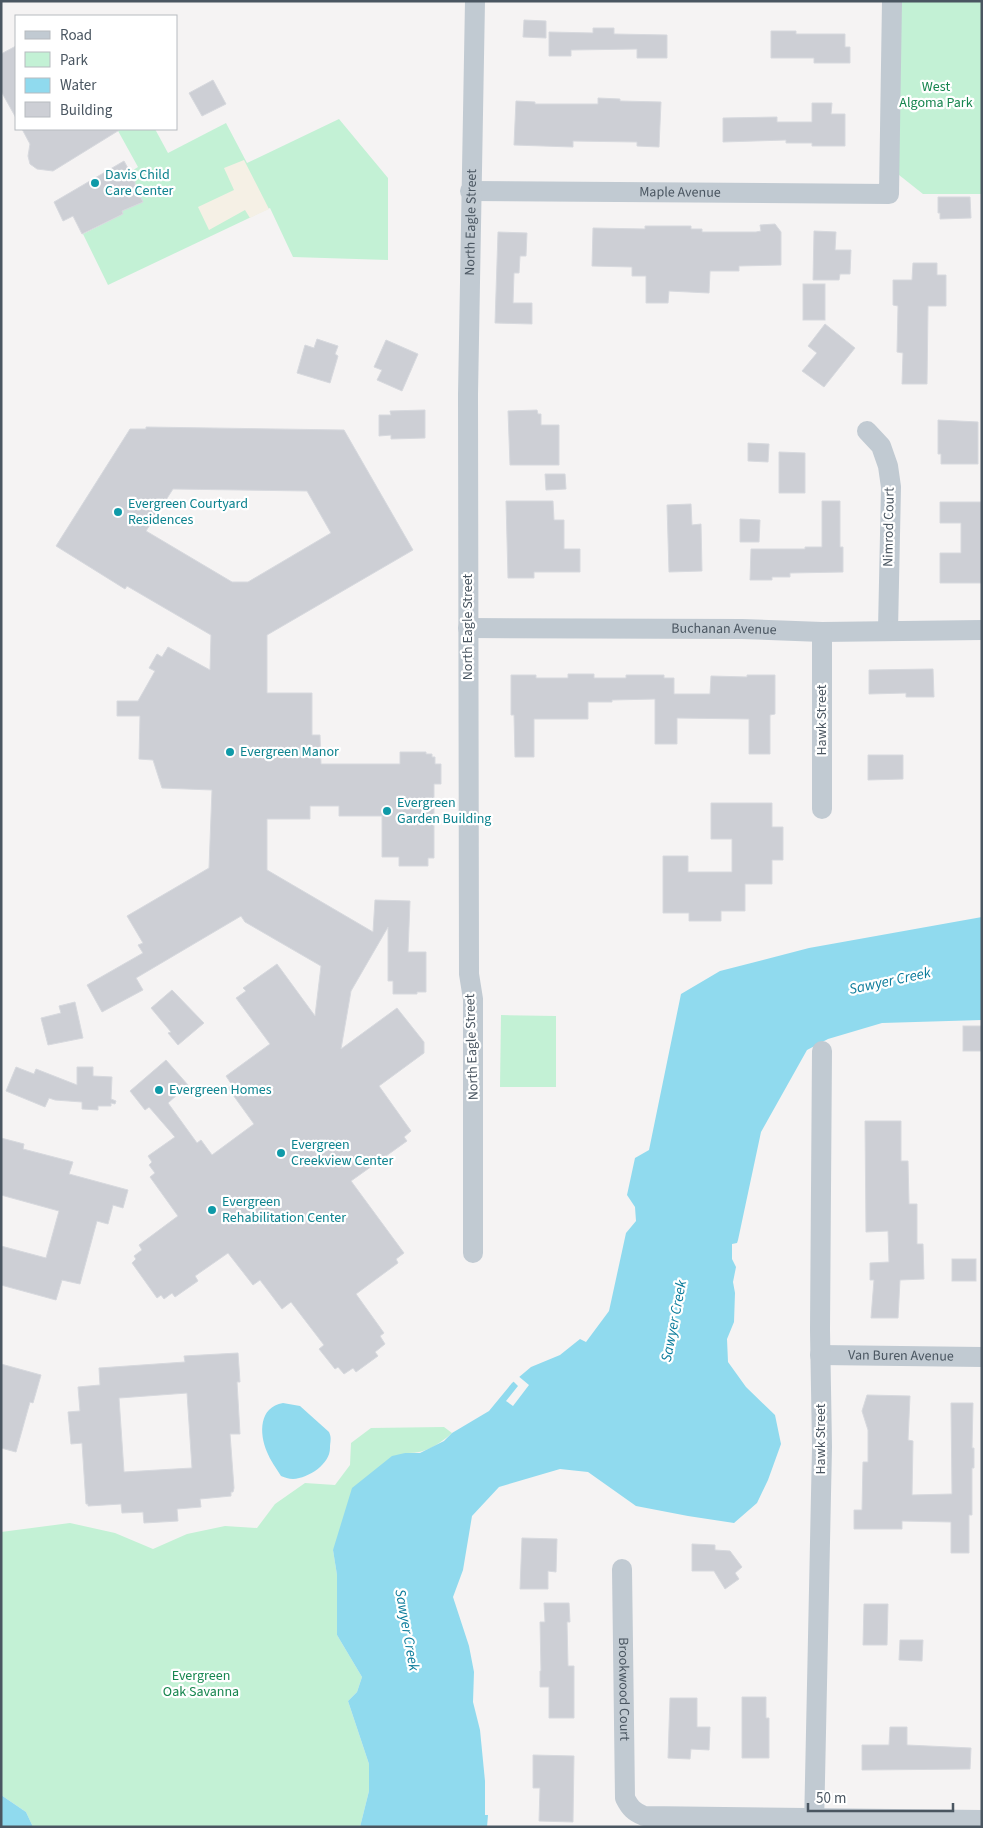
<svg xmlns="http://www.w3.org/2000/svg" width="983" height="1828" font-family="'Source Sans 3',sans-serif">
<rect width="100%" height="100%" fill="#f5f3f3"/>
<g fill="#c3f1d5">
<polygon points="892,1 982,1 982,194 923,194 889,167"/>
<polygon points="339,119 388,178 388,260 293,257 270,208 108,285 83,234 123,214 122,211 143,202 130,172 138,167 117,129 155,129 168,153 226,123 247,163"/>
<polygon points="501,1015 556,1016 556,1087 500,1087"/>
<path d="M444,1427l8,6c-15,13 -28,21 -47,20l-72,97 4,25v60l25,42 -5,15 -9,9 21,63v27l-9,36h-327l-7,-15 -25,-17v-263l69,-9 45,10 38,16 34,-15 38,-8 32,2 18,-24 30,-21 30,2 15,-20 1,-22 20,-15z"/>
</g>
<polygon fill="#f5f0e5" points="244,160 269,209 250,218 245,210 209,230 198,207 234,190 224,168"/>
<g fill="#90daee">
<polygon points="982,917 982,1020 882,1023 828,1039 807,1050 761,1132 738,1240 737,1243 732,1244 732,1259 736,1267 733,1282 735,1293 734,1322 727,1339 728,1362 746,1387 775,1415 781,1444 768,1480 757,1503 734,1523 688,1516 636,1506 588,1472 560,1469 499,1487 472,1516 463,1570 453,1597 469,1646 474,1672 473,1702 480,1730 485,1781 485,1815 488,1815 487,1827 360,1827 369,1791 369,1764 348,1701 357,1692 362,1677 337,1635 337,1575 333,1550 352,1488 392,1456 405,1453 420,1453 444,1441 452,1433 489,1411 512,1383 531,1367 560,1355 580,1339 586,1342 609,1311 626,1233 636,1221 635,1207 627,1195 635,1158 649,1150 681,994 720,971 809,948"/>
<path d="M283,1403l17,3 29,26c3,6 1,10 1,16 0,16 -21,30 -37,31 -4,0 -9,-2 -12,-3 -5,-8 -11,-16 -14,-24 -8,-19 -8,-45 16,-49z"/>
<polygon points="1,1795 26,1812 33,1827 1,1827"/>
</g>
<polygon fill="#f5f3f3" points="517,1375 529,1385 513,1406 506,1401 518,1386 512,1380"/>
<g fill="#cdcfd5" stroke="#d7d9de" fill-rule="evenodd">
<polygon points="524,20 546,21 546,38 523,37"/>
<polygon points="593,28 614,28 614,34 667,35 667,58 637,58 637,49 571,50 571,56 549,56 549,32 593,33"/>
<polygon points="771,31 796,31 796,34 845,34 845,47 850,47 850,63 814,63 814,58 771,58"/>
<polygon points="16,46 16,118 1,91 1,54"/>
<polygon points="213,80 226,104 202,116 189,93"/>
<polygon points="598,98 620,99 620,101 661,102 659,147 637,146 637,142 573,141 573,147 514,145 516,101 535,102 535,104 598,104"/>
<polygon points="812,103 832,103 831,114 845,114 845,146 812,146 812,143 786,143 786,140 723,142 723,118 777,117 777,122 812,122"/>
<polygon points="22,129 121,129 53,171 37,169 30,164 28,156 30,144"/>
<polygon points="124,161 135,181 135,185 143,202 122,211 123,214 82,234 73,216 63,221 54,202"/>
<polygon points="938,197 970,197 971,218 940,219 940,213 938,213"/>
<polygon points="775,224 781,232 781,265 739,266 739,271 710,271 709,293 669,291 668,303 646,303 646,276 632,276 632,267 592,266 593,228 645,229 645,226 691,226 691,229 702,229 702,232 756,232 761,231 760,225"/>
<polygon points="814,231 836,232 835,250 851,250 850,274 840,274 839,280 813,280"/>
<polygon points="498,232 527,233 526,256 520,256 519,273 514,273 513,303 532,303 532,324 495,323"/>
<polygon points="913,263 937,263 937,275 946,275 946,306 928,306 927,384 902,384 903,353 897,352 898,306 893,305 893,280 912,280"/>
<rect x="803" y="284" width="22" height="36"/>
<polygon points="825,324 855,348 824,387 802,371 817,353 808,346"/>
<polygon points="317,339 338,346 335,354 338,356 330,383 297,373 305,345 314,348"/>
<polygon points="386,340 418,354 402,391 377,380 382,370 374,367"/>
<polygon points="425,410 425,438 391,439 391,435 379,436 379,415 391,415 390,411"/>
<polygon points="537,410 538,414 541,414 541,425 559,425 559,465 510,465 508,411"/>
<polygon points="938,420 978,422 978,464 941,464 941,454 938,454"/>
<path d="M146,427l198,3 69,120 -146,85v58h45v42h8l1,29h79v-12h26v2h6v3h3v7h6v20h-7v74h-6v8h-29v-9h-17v-41h-43v-10h-29v13h-43v51l106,62 2,-32 35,1 -2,51h18v40h-9v2h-24v-13h-5v-54l-37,64 -10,58 56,-41 27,34v11l-45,33 32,45 -7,6 3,4 -56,40 53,72 -8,6 2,4 -42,31 28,39 -4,3 5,8 -10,8 3,4 -22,16 -3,-4 -9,6 -6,-7 -3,2 -16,-20 5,-4 -33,-43 -9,7 -22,-29 -7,5 -25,-32 -33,23 3,5 -23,16 -3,-4 -8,6 -3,-4 -4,3 -25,-35 4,-4 -2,-3 8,-6 -3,-5 39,-29 -28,-39 5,-4 -6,-8 3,-3 -4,-6 27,-19 -26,-30 -4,3 -15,-19 36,-31 22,25 -20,18 29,40 4,-3 11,15 42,-31 -26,-36 4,-3 -6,-9 44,-32 -34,-46 10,-7 -3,-3 34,-24 38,52 6,-50 -76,-44 -4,-6 -105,62 7,12 -41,22 -15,-27 56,-32 -5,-8 5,-2 -16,-27 82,-48 3,-78 -50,-2 -9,-28 -14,-1 1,-43h-23v-15h21l17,-30 -6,-3 8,-14 5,3 6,-10 42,23 1,-35 -84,-49 -2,3 -69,-43 74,-117h16zM173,489l134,2 24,42 -83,49h-16l-86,-51z"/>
<polygon points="748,443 769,444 768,462 748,461"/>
<polygon points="779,452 805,453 805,493 779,493"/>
<polygon points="545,474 565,474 566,489 546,490"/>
<polygon points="506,501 553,501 554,520 564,520 564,549 580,549 580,572 534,572 534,578 508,578"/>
<polygon points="822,501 840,501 840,547 843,547 843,572 790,573 790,577 772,577 772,580 750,580 751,549 805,549 805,547 822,547"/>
<polygon points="940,502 982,502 982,583 940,583 940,553 961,553 961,523 940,523"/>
<polygon points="691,504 692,525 701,524 702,571 669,572 667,505"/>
<polygon points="740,519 760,520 759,542 740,542"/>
<polygon points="933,669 934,697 906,697 906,693 869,694 869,670"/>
<polygon points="568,674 594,674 594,678 626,678 626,675 664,675 664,678 674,678 674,694 710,694 711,676 747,677 747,675 775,675 775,714 770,715 770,754 749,754 749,719 677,718 677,744 655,744 655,699 612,700 612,702 588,702 588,719 534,719 534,757 515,757 514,715 511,715 511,675 536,675 536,678 568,678"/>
<polygon points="868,755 903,755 903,779 868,780"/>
<polygon points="711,803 772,803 772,827 783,827 783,860 772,860 772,884 745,884 745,911 721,911 721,921 689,921 689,913 663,913 663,856 688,856 688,872 732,872 732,839 711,839"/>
<polygon points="172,990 204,1023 178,1045 168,1033 171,1032 151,1008"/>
<polygon points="75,1002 83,1038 48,1045 41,1018 61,1013 59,1006"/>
<rect x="963" y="1026" width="19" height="25"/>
<polygon points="16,1067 34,1074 36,1069 77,1085 77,1067 93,1067 93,1076 112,1077 111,1099 116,1101 115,1104 111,1103 111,1106 98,1106 98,1110 82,1109 82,1102 55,1100 49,1098 45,1107 6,1091"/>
<polygon points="865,1121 901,1121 901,1161 908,1161 909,1204 917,1204 917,1244 923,1244 924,1279 900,1280 898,1318 871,1318 874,1280 870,1280 870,1263 889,1262 888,1231 866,1232"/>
<polygon points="1,1138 24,1144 23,1149 73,1162 69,1174 128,1190 123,1208 113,1205 108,1224 97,1221 80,1284 62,1280 56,1300 1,1285 1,1246 46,1258 59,1211 1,1195"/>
<rect x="952" y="1259" width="24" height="22"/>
<path d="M238,1353l2,29h-3l3,52h-10l4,54 -1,4h-2v4l-31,3 1,8 -24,2 1,12 -34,2 -1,-11 -21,1 -1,-9 -33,2v-2h-2l-4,-61 -11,1 -3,-32 12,-1 -2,-24 22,-2 -1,-17 86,-6 -1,-6zM187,1393l5,75 -68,4 -5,-74z"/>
<polygon points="1,1364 41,1375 33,1403 30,1402 16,1452 1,1448"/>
<polygon points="867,1395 910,1396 908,1440 913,1441 912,1495 952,1494 951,1403 973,1403 972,1448 974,1448 974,1468 972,1468 972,1515 969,1515 969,1553 951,1553 951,1522 902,1521 902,1529 854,1529 854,1510 862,1510 863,1462 868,1462 868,1430 862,1411"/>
<polygon points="522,1538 557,1539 556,1572 548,1571 548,1589 520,1589"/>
<polygon points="692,1544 715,1545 715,1550 730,1551 742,1567 735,1573 739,1579 725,1589 714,1571 692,1571"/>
<polygon points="544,1603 569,1603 570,1622 567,1622 568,1666 574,1666 574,1718 549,1718 549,1687 540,1687 540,1671 541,1671 540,1622 545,1622"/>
<polygon points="864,1604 888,1604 887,1645 863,1645"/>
<polygon points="900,1640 923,1640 922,1661 899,1660"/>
<polygon points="742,1697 766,1697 766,1718 769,1718 769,1758 742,1758"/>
<polygon points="670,1698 697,1698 697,1727 710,1727 709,1750 691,1749 690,1759 668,1758"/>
<polygon points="890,1727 907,1727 907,1745 971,1748 970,1769 862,1770 862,1745 889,1745"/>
<polygon points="533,1755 574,1756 573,1822 539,1821 540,1788 533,1788"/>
</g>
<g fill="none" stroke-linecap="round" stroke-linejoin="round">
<g stroke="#c1cad2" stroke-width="20">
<path id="s1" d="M470,191l419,3 3,-193"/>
<polyline points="867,431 881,446 888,466 891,487 888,630"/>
<path id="s2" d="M468,628l274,1 80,3 160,-2"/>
<polyline points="822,809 822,632"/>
<path id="s3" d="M473,1253v-254l-4,-25 -1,-579 7,-394"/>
<path id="s4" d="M820,1355l162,2"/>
<path id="s5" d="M622,1569l3,229c5,10 9,14 19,18l338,4"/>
<polyline points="814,1827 822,1447 820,1330 822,1051"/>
</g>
</g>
<g fill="#0f9aa8" stroke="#fff" stroke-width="2">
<circle cx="95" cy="183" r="5"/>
<circle cx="118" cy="512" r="5"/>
<circle cx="230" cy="752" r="5"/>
<circle cx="387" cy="811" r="5"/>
<circle cx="159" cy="1090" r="5"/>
<circle cx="281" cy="1153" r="5"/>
<circle cx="212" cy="1210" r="5"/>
</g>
<g text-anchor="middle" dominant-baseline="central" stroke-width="4.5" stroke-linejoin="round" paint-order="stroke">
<g font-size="14" fill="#17864f" stroke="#fff">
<text x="936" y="87">West<tspan x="936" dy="16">Algoma Park</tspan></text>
<text x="201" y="1676">Evergreen<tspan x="201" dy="16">Oak Savanna</tspan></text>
</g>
<g font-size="14" fill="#0d838f" stroke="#fff" text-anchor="start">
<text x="105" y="175">Davis Child<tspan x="105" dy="16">Care Center</tspan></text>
<text x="128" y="504">Evergreen Courtyard<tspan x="128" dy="16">Residences</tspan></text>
<text x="240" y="752">Evergreen Manor</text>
<text x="397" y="803">Evergreen<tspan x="397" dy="16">Garden Building</tspan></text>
<text x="169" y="1090">Evergreen Homes</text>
<text x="291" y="1145">Evergreen<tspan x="291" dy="16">Creekview Center</tspan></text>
<text x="222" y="1202">Evergreen<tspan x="222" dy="16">Rehabilitation Center</tspan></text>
</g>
<g font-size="14" fill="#4a5661" stroke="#fff">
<text stroke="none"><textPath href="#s1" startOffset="210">Maple Avenue</textPath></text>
<text stroke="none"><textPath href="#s3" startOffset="1031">North Eagle Street</textPath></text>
<text transform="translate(889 527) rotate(-89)">Nimrod Court</text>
<text transform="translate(468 627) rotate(-90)">North Eagle Street</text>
<text stroke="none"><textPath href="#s2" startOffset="256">Buchanan Avenue</textPath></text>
<text transform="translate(822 720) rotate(-90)">Hawk Street</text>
<text transform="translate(472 1047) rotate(-92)">North Eagle Street</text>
<text stroke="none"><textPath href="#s4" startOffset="81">Van Buren Avenue</textPath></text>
<text transform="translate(821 1439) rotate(-90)">Hawk Street</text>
<text stroke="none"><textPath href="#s5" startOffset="120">Brookwood Court</textPath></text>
</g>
<g font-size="15" font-style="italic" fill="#0c7c9b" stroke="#fff">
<text transform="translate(890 981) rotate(-12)">Sawyer Creek</text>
<text transform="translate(674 1321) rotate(-79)">Sawyer Creek</text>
<text transform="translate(407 1630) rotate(80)">Sawyer Creek</text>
</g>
</g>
<rect width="983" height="1828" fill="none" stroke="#4a5661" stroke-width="5"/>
<rect x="15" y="15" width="162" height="115" fill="#ffffff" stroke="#b7bbc0"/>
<rect x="25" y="31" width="25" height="8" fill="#c1cad2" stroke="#b7bbc0"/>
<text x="60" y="40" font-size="15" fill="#4a5661">Road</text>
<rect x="25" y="52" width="25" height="15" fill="#c3f1d5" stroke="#b7bbc0"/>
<text x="60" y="65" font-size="15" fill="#4a5661">Park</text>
<rect x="25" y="78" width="25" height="15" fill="#90daee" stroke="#b7bbc0"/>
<text x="60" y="90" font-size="15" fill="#4a5661">Water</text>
<rect x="25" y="102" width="25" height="15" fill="#cdcfd5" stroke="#b7bbc0"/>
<text x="60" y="115" font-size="15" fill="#4a5661">Building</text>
<path d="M808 1803v8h145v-8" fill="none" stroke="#4a5661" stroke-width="2.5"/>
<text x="816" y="1803" font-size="15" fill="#4a5661" stroke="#ffffff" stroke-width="4" paint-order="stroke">50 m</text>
</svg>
